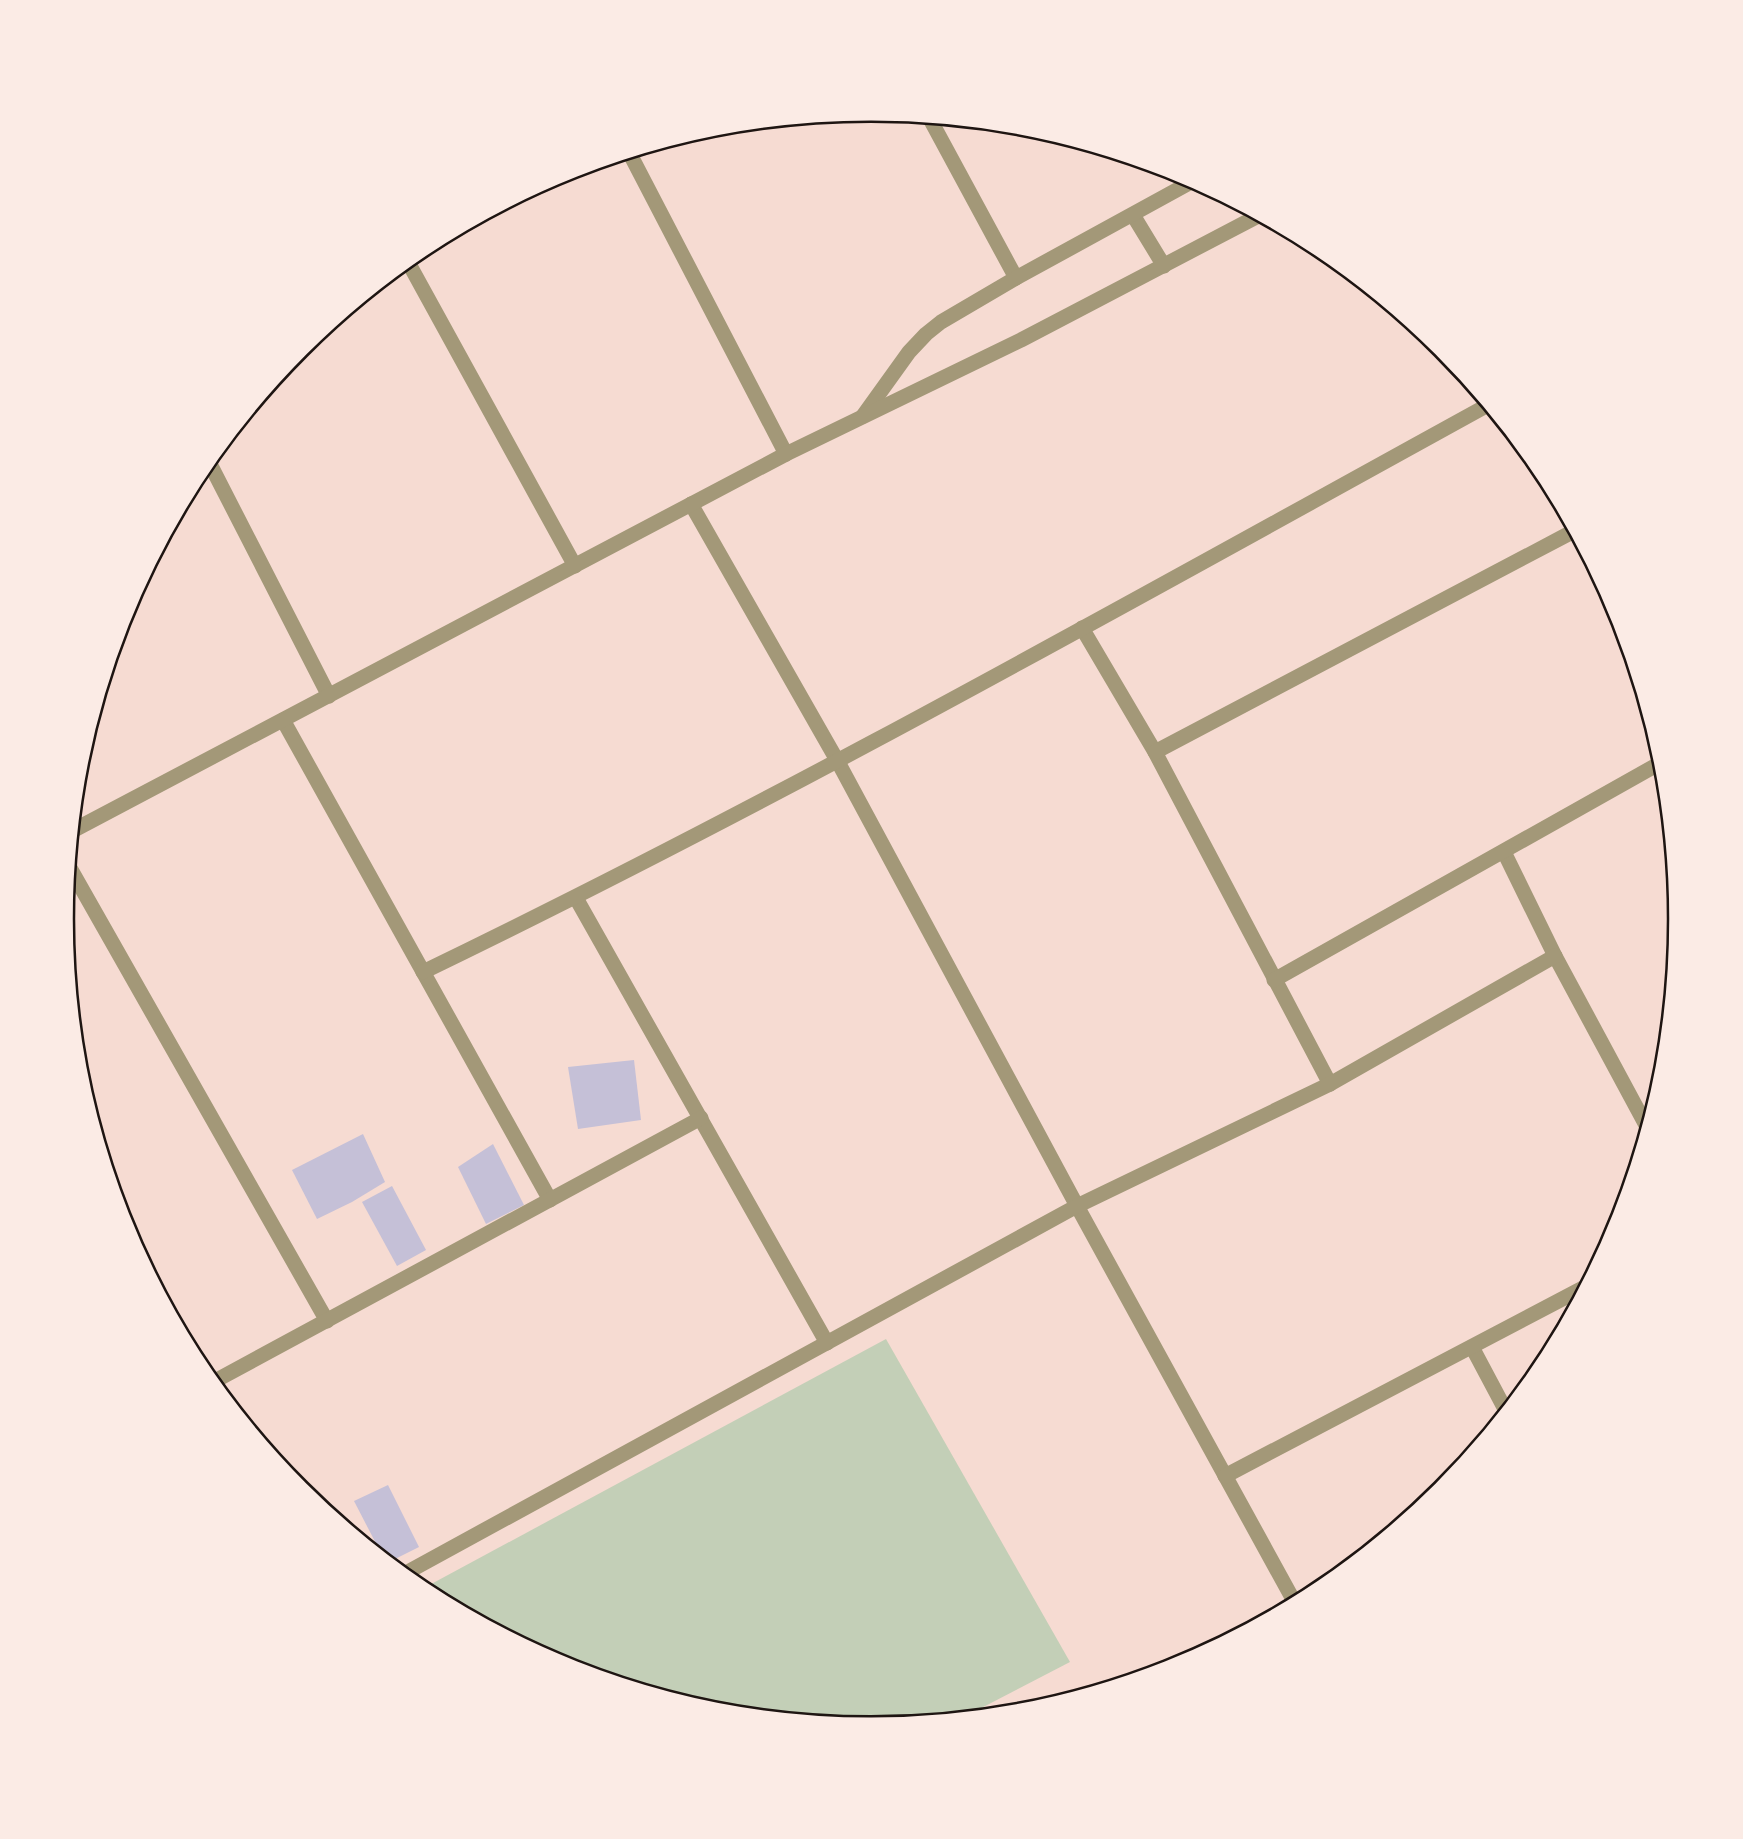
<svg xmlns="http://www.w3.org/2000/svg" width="1743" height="1839" font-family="'Archivo Narrow',sans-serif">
<rect width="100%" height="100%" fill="#f6dbd2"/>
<polygon fill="#c3cfb7" points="886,1339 1070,1662 964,1717 871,1726 714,1710 563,1664 422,1589"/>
<g fill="#c5c0d7">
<polygon points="634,1060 641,1120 578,1129 568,1067"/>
<polygon points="363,1134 385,1182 352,1202 317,1219 292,1170"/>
<polygon points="493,1144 524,1205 486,1224 458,1167"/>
<polygon points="392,1186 426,1250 397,1266 362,1202"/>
<polygon points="388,1485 419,1547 389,1562 383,1557 354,1501"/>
</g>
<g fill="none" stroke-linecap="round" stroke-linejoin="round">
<g stroke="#a39878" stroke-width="15">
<polyline points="930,119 1016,278"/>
<polyline points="630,154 786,454"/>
<polyline points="1133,215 1164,266"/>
<polyline points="408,262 575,566"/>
<polyline points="863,416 909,352 926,334 941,322 1016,278 1193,181"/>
<polyline points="209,462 329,696"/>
<polyline points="691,504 838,762 1077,1206 1295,1603"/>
<polyline points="1082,628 1155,752 1330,1084"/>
<polyline points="283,720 550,1200"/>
<polyline points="1155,752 1574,531"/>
<polyline points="74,830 786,454 1021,340 1258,216"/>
<polyline points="1504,852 1555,956 1647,1127"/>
<polyline points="70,868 327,1321"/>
<polyline points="576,898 827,1343"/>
<path d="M423,972c362,-175 712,-373 1065,-567"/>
<polyline points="1274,980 1662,762"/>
<polyline points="1472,1347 1506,1411"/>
<polyline points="213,1382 701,1118"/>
<polyline points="1225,1476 1585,1287"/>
<polyline points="404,1574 1077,1206 1330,1084 1555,956"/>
</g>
</g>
<path d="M0 0H1743V1839H0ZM74 919a797 797 0 1 1 1594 0a797 797 0 1 1-1594 0Z" fill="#fbebe5" fill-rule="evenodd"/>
<path fill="none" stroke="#1e1512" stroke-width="2.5" d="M74 919a797 797 0 1 1 1594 0a797 797 0 1 1-1594 0Z"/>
</svg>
